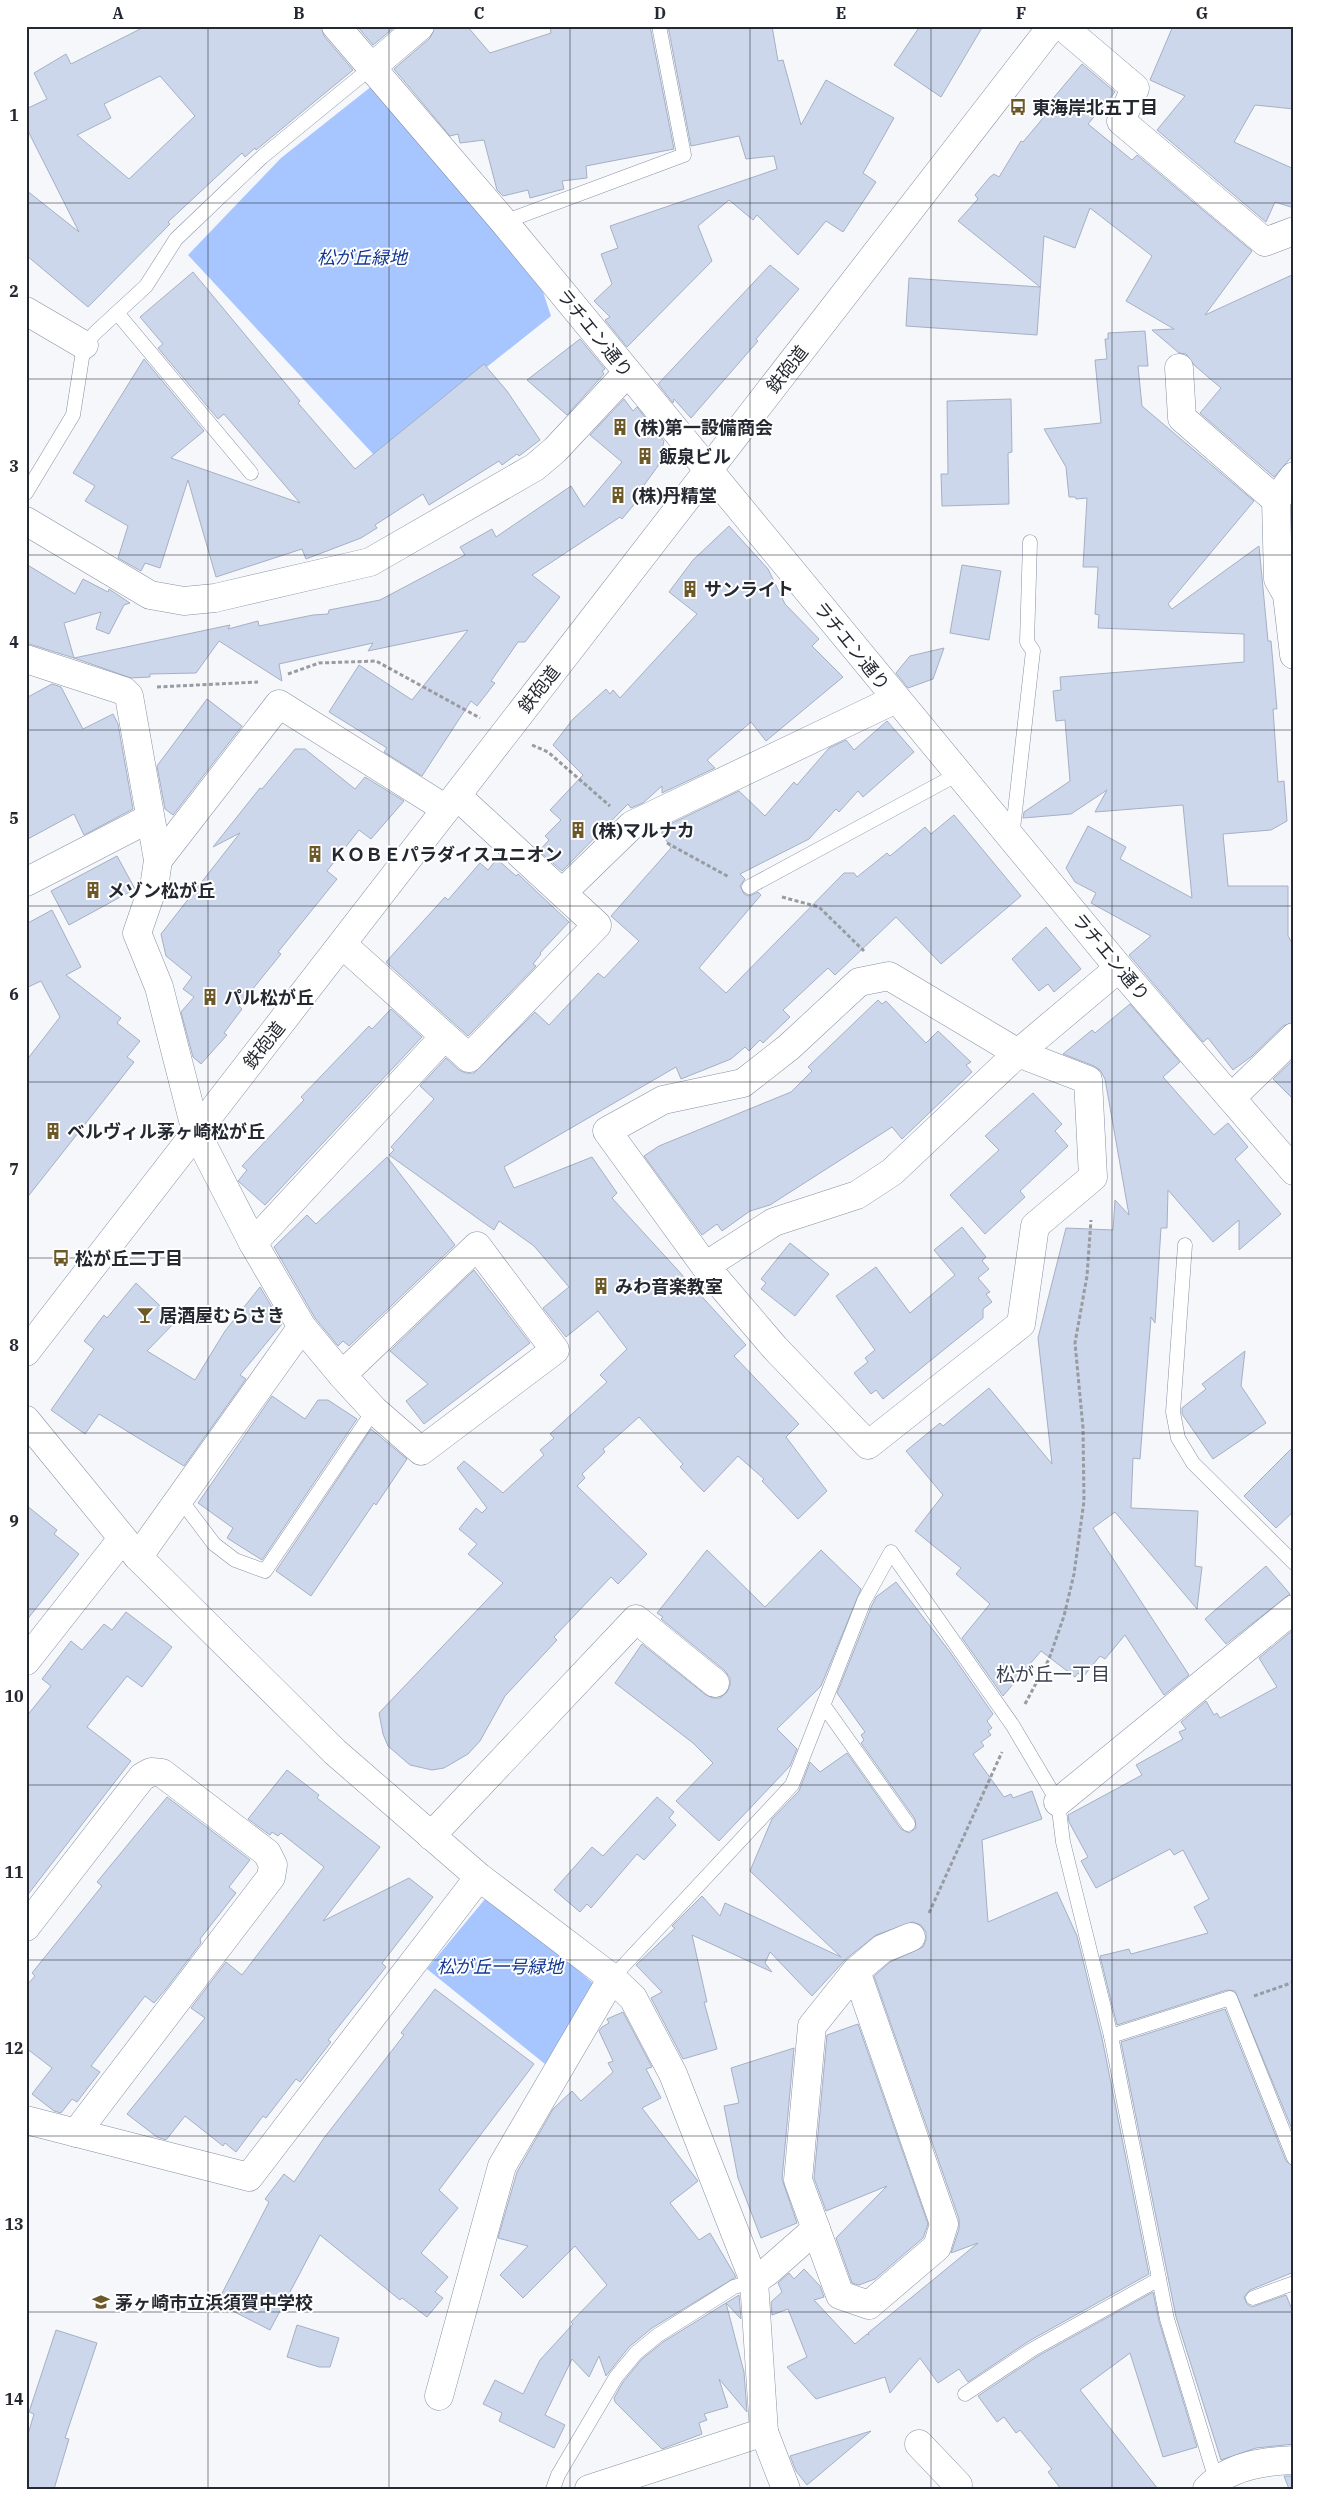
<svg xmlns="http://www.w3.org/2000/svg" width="1320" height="2515" font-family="'IBM Plex Serif','Noto Sans JP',serif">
<rect width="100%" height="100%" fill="#f5f7fb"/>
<g fill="#a7c5ff">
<polygon points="377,82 533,262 551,316 375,456 188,255 281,158"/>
<polygon points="490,1893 602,1991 545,2064 427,1969"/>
</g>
<g fill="#ccd7ec" stroke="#a6b0c4" fill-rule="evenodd">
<path d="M146,26h175l3,10 29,34 -97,80 -1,-2 -10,9 -3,-4 -74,69 2,2 -82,83 -62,-52v-65l53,42 -53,-105v-18l21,-10 -13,-26 32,-19 5,10zM160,76l35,40 -66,63 -52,-44 34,-17 -7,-14z"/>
<polygon points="357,26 396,26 373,45"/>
<polygon points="435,26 467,26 490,53 551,33 550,26 650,26 674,149 586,166 587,178 562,181 564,189 530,198 528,190 503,196 497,190 484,140 460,143 458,134 450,136 394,69 430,38"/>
<polygon points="668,26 772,26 778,61 783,60 801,125 826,80 894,118 863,173 876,182 843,232 826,221 798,255 757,215 753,220 729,200 698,226 712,261 627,347 605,320 610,317 594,301 612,284 601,254 618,248 610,226 777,169 774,156 746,159 739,136 691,146"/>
<polygon points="920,26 983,26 941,97 894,65"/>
<polygon points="1173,26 1294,26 1294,109 1255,105 1234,142 1294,169 1294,208 1275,202 1266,222 1157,130 1185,96 1150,80"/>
<polygon points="1082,64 1115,92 1088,124 1132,160 1137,155 1252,251 1205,315 1294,274 1294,454 1274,477 1200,413 1221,388 1194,365 1186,354 1179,353 1152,330 1174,329 1126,301 1152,256 1090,208 1075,248 1044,236 1037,335 906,326 909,278 1040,287 958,221 978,199 975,195 990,177 994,174 999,177 1021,141 1023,142 1054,105 1050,102"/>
<polygon points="770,265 799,289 756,339 758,341 691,418 674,399 673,403 658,384"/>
<polygon points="193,272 300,401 298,403 355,469 484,364 507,391 540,440 519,456 517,454 502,465 499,461 429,505 423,494 375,525 377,528 361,538 306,559 302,549 216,577 188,480 160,568 145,563 141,571 118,558 128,526 85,501 95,486 73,473 144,359 204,431 171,458 300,503 224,414 218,419 158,348 163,344 140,317"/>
<polygon points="1145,331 1148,366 1138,366 1142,406 1254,501 1168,604 1172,609 1259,546 1268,641 1271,641 1277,709 1273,709 1278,782 1284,781 1287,821 1271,830 1223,834 1228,886 1288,886 1288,936 1294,946 1294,1022 1283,1026 1252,1056 1233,1070 1208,1038 1203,1042 1129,955 1151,936 1091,903 1096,893 1075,882 1066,868 1088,826 1126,847 1120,859 1192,898 1183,805 1095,812 1107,790 1071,814 1023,818 1024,812 1070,781 1065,720 1056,721 1053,691 1061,690 1060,677 1244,662 1244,634 1098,628 1099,615 1095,614 1098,567 1083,567 1087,498 1076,499 1075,497 1069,497 1066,467 1044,429 1101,423 1095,360 1107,359 1105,339 1108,339 1108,333"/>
<polygon points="580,339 605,369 602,371 604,374 567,415 527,380"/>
<polygon points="624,399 633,411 637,407 664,441 658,466 639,492 642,495 622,519 620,517 532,575 560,597 525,642 518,642 491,681 495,683 477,706 471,701 422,776 384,752 387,748 329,712 359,665 412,700 468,630 368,651 373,643 279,664 282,681 219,641 196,673 150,674 150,677 131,678 74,658 230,625 228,629 258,621 259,626 313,615 328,614 329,610 380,600 465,555 460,547 492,529 496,537 571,486 584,507 622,462 590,435"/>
<polygon points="1011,399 1012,452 1008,453 1009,504 942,506 941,474 948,474 947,401"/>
<polygon points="729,526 768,569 785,604 819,639 812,646 843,677 766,741 751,722 707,760 715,768 662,793 662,786 643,803 631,808 628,804 562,871 539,851 549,840 545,836 561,820 550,810 583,775 553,745 573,719 606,689 610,694 613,690 620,698 697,614 669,592 693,560"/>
<polygon points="26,564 75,594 83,579 108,592 109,589 130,603 124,605 109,634 96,629 101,612 64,623 74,658 26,643"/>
<polygon points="962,565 1001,571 989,640 950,633"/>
<polygon points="944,648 933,679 908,688 896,673 910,656"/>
<polygon points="52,684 61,687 83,729 113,714 118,724 133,809 84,835 74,814 26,840 26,698"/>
<polygon points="207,699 242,726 173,815 165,809 157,766"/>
<polygon points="887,721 914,752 863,797 858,791 839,812 836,809 809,839 740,874 745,879 740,886 744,894 749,896 758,892 761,895 699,968 726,993 844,873 854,873 857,877 887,853 890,856 925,827 931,834 954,815 1021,896 941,964 896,917 835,975 828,968 783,1010 790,1017 763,1043 760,1040 749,1051 745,1047 731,1059 681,1079 676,1067 504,1167 514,1188 592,1157 617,1193 612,1198 746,1345 734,1356 799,1424 786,1437 827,1491 798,1519 762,1481 764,1479 738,1456 704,1492 680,1467 683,1464 639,1417 603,1449 605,1452 582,1474 585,1478 577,1486 647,1554 618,1584 611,1577 554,1637 557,1640 505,1696 480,1741 468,1754 444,1768 432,1770 410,1765 388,1746 383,1734 379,1713 503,1583 468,1554 477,1544 459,1529 476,1508 482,1513 487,1508 457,1468 464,1461 503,1493 544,1455 540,1450 554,1438 550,1434 607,1382 600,1375 627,1349 598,1311 566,1337 543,1308 569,1287 534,1246 499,1221 494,1230 389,1155 394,1150 391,1147 434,1099 420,1086 446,1058 459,1070 466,1073 474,1073 535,1012 549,1025 598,973 604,978 639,941 611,916 671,848 662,834 662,828 739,791 765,816 794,782 797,785 829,748 846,740 854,750"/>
<polygon points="295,749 305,749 355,789 365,777 404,801 371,839 359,830 327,871 337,879 278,952 281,954 239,1006 242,1009 224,1033 227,1035 201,1064 193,1057 181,1012 194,997 183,989 192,977 166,956 161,934 240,833 213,847 260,788 262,789"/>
<polygon points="117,856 135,889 69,925 51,891"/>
<polygon points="497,859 516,876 518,874 569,922 540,953 541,954 533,964 536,966 468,1036 386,962 445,897 448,900 480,863 488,870"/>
<polygon points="52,910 81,967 66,975 121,1018 117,1023 140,1041 127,1057 134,1062 26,1199 26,1061 60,1017 41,981 26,988 26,924"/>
<polygon points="1046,927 1081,969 1054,992 1048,984 1039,991 1012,959"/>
<polygon points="878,1000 882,1004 886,1001 926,1043 938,1031 971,1062 966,1065 972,1072 902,1139 892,1127 770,1205 750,1211 722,1231 717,1224 702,1235 644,1156 659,1146 791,1092 812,1071 808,1067"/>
<polygon points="1130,1004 1180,1062 1163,1077 1214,1135 1228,1123 1248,1147 1235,1159 1281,1214 1239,1250 1239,1220 1213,1242 1168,1190 1167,1228 1161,1228 1155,1323 1151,1317 1140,1459 1133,1458 1131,1508 1198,1511 1195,1566 1202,1567 1197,1609 1115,1512 1093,1528 1189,1675 1164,1695 1125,1635 1105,1659 1100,1656 1083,1677 1078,1673 1075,1677 1041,1651 1003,1696 962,1638 990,1604 956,1574 961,1568 915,1531 943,1495 906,1451 940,1423 943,1426 989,1388 1052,1464 1038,1338 1066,1228 1113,1230 1115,1200 1129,1215 1105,1079 1100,1070 1094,1066 1063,1054 1092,1030 1095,1033"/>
<polygon points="391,1009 422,1037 265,1205 238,1181 247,1170 242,1166 304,1100 301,1097 326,1071 369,1026 372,1029"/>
<polygon points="1294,1059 1294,1100 1273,1079"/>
<polygon points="1033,1093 1062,1124 1055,1131 1068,1146 1020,1191 1025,1197 985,1234 950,1195 999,1150 985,1136"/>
<polygon points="387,1157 455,1245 349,1346 343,1341 338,1346 315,1318 274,1247 307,1215 316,1224"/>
<polygon points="962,1227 986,1257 982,1261 989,1269 978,1278 990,1292 986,1294 992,1302 983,1309 983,1318 883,1399 876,1390 871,1394 854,1373 868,1362 865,1358 875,1350 836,1296 876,1267 910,1313 955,1275 934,1250"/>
<polygon points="790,1243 829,1274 795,1316 761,1289 766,1283 761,1279"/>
<polygon points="474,1270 530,1343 424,1424 406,1401 428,1384 390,1351"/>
<polygon points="136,1283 176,1321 147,1351 195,1380 225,1331 260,1287 282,1324 240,1375 246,1379 184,1466 99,1414 85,1434 51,1410 94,1349 84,1341 104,1315 107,1318"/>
<polygon points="1245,1351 1241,1386 1266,1423 1213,1459 1182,1414 1182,1408 1206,1389 1202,1384"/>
<polygon points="272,1396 305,1419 318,1400 328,1400 357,1419 262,1560 227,1538 233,1528 198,1503"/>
<polygon points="371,1429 407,1459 376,1505 374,1503 311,1596 276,1571"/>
<polygon points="1294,1446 1294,1511 1276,1528 1244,1496"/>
<polygon points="26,1505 57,1530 54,1534 79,1554 26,1621"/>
<polygon points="707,1550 765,1607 821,1550 861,1589 821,1686 777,1729 797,1749 790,1766 719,1841 676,1801 713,1763 693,1743 615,1683 642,1644 706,1695 713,1698 720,1698 727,1692 730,1685 730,1678 725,1671 661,1619 663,1617 657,1613"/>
<polygon points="1266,1566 1290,1594 1226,1644 1205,1619"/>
<polygon points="896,1582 950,1652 993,1714 987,1721 992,1728 988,1731 991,1735 981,1742 984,1746 973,1754 1004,1797 1011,1794 1013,1798 1032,1791 1042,1819 982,1840 988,1922 1057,1892 1077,1936 1102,2038 1149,2274 1029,2341 968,2382 959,2369 938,2383 920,2358 890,2393 885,2377 816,2399 787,2367 807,2357 788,2309 772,2315 771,2302 782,2292 778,2283 789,2273 794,2279 804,2269 820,2286 824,2297 814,2300 855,2344 867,2334 869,2335 868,2333 978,2243 951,2253 959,2229 959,2219 874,1976 890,1962 923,1947 926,1940 926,1932 921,1925 913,1922 876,1935 846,1959 812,1996 770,1952 765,1963 772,1972 692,1935 707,2002 704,2002 717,2049 683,2059 651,1998 662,1992 636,1965 675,1928 672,1926 702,1896 720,1916 725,1903 841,1957 750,1871 772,1819 799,1791 810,1762 820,1772 847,1753 901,1829 909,1833 916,1828 915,1819 861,1743 864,1740 861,1735 865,1732 837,1693 872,1605 876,1597"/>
<polygon points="126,1612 172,1647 142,1687 127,1676 87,1727 131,1761 26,1897 26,1717 51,1686 42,1679 71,1641 82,1650 104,1624 112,1630"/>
<polygon points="1294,1629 1293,1936 1294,2134 1235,1991 1227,1990 1117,2025 1100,1956 1129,1949 1131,1954 1208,1933 1194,1907 1209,1899 1183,1850 1174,1855 1170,1849 1096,1888 1081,1861 1088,1857 1069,1822 1068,1815 1142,1775 1136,1765 1183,1739 1179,1732 1186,1729 1181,1722 1206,1701 1214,1715 1217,1713 1220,1718 1277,1687 1259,1658"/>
<polygon points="287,1770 319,1795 317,1798 380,1847 323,1921 409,1878 433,1897 382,1963 386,1967 328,2040 331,2042 300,2082 296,2079 266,2118 263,2116 236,2152 225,2143 223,2146 185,2116 166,2140 157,2137 127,2114 205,2018 191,2008 226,1962 242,1975 324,1867 281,1833 278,1836 272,1832 270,1835 248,1819"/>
<polygon points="167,1797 250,1860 229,1887 236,1893 200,1939 201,1943 166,1989 154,2003 145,1996 91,2066 100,2072 77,2102 72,2099 61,2113 54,2111 32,2094 52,2068 26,2048 26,1986 35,1976 32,1973 102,1886 97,1882"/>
<polygon points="657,1797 674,1812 669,1818 676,1825 644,1860 637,1854 591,1908 587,1904 580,1912 554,1890 592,1847 603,1856"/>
<polygon points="435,1989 534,2064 439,2190 458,2208 421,2253 448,2277 435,2292 443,2298 427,2317 402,2298 400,2300 320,2235 270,2330 217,2303 269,2202 265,2199 284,2174 294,2182 324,2138 404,2035 401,2033"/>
<polygon points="1225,2009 1286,2161 1294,2167 1294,2272 1250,2290 1244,2297 1247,2304 1252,2307 1286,2295 1294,2314 1294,2444 1256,2448 1221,2460 1176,2317 1121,2042"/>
<polygon points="623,2012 652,2067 646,2069 661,2098 642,2108 698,2181 670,2203 699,2240 710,2233 736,2277 652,2328 629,2347 606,2376 599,2356 589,2377 572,2359 545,2415 565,2425 554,2448 499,2421 502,2413 483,2404 495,2380 523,2394 540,2360 573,2324 571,2322 607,2285 575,2246 523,2298 500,2275 528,2246 498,2238 517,2172 553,2109 572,2091 581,2101 613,2072 608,2063 613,2061 599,2031 602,2027 609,2023 607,2019"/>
<polygon points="858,2024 928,2224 923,2238 875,2279 859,2285 852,2283 836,2238 887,2186 826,2211 814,2178 827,2035"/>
<polygon points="794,2048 782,2179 797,2223 761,2238 738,2178 724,2106 739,2103 731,2068"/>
<polygon points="1153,2292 1159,2321 1197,2447 1163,2457 1130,2353 1080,2390 1158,2489 1061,2489 1048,2472 1052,2469 1020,2430 1016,2433 1004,2417 997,2422 978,2396 1038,2356"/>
<polygon points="739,2295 741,2319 726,2303"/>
<polygon points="726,2303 744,2372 747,2412 719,2379 728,2407 704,2414 707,2420 699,2423 702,2434 662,2449 615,2402 614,2398 623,2382 642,2359 663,2342"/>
<polygon points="297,2325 339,2338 330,2367 319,2367 287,2357"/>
<polygon points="56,2330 97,2343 65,2438 69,2439 54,2489 26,2489 26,2441 34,2414 29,2412"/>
<polygon points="871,2431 807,2485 796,2471 790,2456"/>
<polygon points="1284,2476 1294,2476 1294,2489 1289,2489"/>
</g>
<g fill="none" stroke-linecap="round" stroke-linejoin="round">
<g stroke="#8791a4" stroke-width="15">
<g id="service">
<polyline points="504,222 684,155 659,26"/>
<polyline points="118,314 251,473"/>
<polyline points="26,493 73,415 84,345 96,332 146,286 176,239 262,157 372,67"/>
<polyline points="1012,838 1033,651 1027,642 1030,542"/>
<polyline points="749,887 958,774"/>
<polyline points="1185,1245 1173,1412 1178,1438 1193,1463 1294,1563"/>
<polyline points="180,1499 214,1544 235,1560 265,1571 374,1410"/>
<polyline points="824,1706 908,1824"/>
<polyline points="612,1978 792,1785 864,1601 891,1552 1013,1726 1058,1802 1063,1842 1111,2036 1167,2319 1216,2480"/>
<polyline points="1111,2036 1230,1998 1294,2158"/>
<polyline points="1253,2298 1294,2283"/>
<polyline points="965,2394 1033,2349 1159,2279"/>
<polyline points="553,2489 558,2475 616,2377 636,2353 658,2335 734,2287 754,2281"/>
</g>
</g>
<g stroke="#8791a4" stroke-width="29">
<g id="minor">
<polyline points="336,26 504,222 1119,968 1294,1171"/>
<polyline points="1062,26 1135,88 1121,121 1265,242 1294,231"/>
<polyline points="372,67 420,26"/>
<polyline points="26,311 84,345"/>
<polyline points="1179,368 1182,418 1276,500"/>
<polyline points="1294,476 1276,500 1278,579 1287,595 1294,655"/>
<polyline points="26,521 150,595 184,601 215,598 370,562 535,467 555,450 627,373"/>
<polyline points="26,659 124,691 129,696 158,860 155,881 137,933 159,987 196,1132 253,1243 302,1327 138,1557"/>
<polyline points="158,860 279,704 446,809"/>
<polyline points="26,882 150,818"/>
<polyline points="563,892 632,825 896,699"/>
<polyline points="343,945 469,1058 597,925 457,796"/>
<polyline points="1231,1098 1294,1037"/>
<polyline points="253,1243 444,1037"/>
<polygon points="477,1246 555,1350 421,1451 374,1410 342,1375"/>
<polyline points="705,1266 774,1222 857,1195 892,1172 1018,1053 1088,1080 1093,1177 1035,1226 1021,1324 868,1445 775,1348 705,1266 607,1131 663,1100 743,1083 789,1047 859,982 889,976 1018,1053 1119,968"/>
<polyline points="302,1327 342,1375"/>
<polyline points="26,1420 138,1557 335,1752 479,1877 612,1978 633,1998 673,2074 754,2281 764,2432 786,2489"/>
<polyline points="26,1661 122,1539"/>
<polyline points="1058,1802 1294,1609"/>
<polyline points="431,1836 636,1619 715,1683"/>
<polyline points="26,1927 142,1777 151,1772 162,1773 267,1853 273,1865 271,1877 76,2133"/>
<polyline points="856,1971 944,2224 937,2247 869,2305 840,2295 798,2180 812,2026 856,1971 882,1949 911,1937"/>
<polyline points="26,2120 249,2177 479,1877"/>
<polyline points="754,2281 767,2272 816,2229"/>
<polyline points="439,2396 502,2166 612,1978"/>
<polyline points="919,2444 958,2485 954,2489"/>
<polyline points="589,2489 764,2432"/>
<path d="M1207,2489c22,-23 57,-28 87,-29"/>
</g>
</g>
<g stroke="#8791a4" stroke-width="29">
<polyline id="tertiary" points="26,1352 1052,26"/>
</g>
<g stroke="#989ba0" stroke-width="3" stroke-dasharray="4 2.5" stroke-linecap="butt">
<polyline points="288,674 319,663 376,661 480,718"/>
<polyline points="157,687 258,682"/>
<polyline points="532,745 548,752 610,806"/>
<polyline points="667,843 729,877"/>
<polyline points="782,897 819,907 864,951"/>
<polyline points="1025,1704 1049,1659 1064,1616 1074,1574 1084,1501 1083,1428 1075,1343 1087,1276 1091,1220"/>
<polyline points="929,1913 1002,1752"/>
<polyline points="1254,1996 1294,1982"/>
</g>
<use href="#service" stroke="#fff" stroke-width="14"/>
<use href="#minor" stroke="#fff" stroke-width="28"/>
<use href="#tertiary" stroke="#fff" stroke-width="28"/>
</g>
<path fill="none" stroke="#242830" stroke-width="1" stroke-opacity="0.55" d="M208,26v2463M389,26v2463M570,26v2463M750,26v2463M931,26v2463M1112,26v2463M26,203h1268M26,379h1268M26,555h1268M26,730h1268M26,906h1268M26,1082h1268M26,1258h1268M26,1433h1268M26,1609h1268M26,1785h1268M26,1960h1268M26,2136h1268M26,2312h1268"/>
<defs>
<g id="bus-bare" transform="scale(1.35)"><path d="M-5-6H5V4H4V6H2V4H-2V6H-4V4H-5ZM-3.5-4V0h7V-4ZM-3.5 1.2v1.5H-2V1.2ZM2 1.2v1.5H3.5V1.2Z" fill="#6c5927" stroke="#fff" stroke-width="2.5" paint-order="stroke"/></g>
<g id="building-bare" transform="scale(1.35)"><path d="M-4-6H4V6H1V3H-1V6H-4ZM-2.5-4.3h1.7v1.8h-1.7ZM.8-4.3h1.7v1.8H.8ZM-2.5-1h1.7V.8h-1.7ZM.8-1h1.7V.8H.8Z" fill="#6c5927" stroke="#fff" stroke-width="2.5" paint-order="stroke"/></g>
<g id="bar-bare" transform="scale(1.35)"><path d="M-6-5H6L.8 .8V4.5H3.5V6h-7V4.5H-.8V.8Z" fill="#6c5927" stroke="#fff" stroke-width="2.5" paint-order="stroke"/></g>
<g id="school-bare" transform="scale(1.35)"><path d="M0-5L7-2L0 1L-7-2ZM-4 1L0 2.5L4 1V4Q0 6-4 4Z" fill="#6c5927" stroke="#fff" stroke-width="2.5" paint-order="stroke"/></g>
</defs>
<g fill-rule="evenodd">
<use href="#bus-bare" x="1018" y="107"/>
<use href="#building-bare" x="620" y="427"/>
<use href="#building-bare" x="645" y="456"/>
<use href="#building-bare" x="618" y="495"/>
<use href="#building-bare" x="690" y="589"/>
<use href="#building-bare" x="578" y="830"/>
<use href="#building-bare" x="315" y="854"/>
<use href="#building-bare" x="93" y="890"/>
<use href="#building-bare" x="210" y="997"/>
<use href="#building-bare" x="53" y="1131"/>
<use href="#bus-bare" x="61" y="1258"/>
<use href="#building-bare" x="601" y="1286"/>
<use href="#bar-bare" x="145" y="1315"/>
<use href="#school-bare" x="101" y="2302"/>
</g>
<g text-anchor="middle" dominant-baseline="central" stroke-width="4" stroke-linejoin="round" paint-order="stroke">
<g font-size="18" font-weight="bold" fill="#242830" stroke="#fff" text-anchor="start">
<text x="1032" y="107">東海岸北五丁目</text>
<text x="634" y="427">(株)第一設備商会</text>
<text x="659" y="456">飯泉ビル</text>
<text x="632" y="495">(株)丹精堂</text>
<text x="704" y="589">サンライト</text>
<text x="592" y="830">(株)マルナカ</text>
<text x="329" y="854">ＫＯＢＥパラダイスユニオン</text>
<text x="107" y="890">メゾン松が丘</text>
<text x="224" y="997">パル松が丘</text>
<text x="67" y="1131">ベルヴィル茅ヶ崎松が丘</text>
<text x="75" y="1258">松が丘二丁目</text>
<text x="615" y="1286">みわ音楽教室</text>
<text x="159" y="1315">居酒屋むらさき</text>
<text x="115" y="2302">茅ヶ崎市立浜須賀中学校</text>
</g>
<g font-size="18" font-style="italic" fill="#133892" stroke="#fff">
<text x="362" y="257">松が丘緑地</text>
<text x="500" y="1966">松が丘一号緑地</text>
</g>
<g font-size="18" fill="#242830" stroke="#fff">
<text transform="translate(595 333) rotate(51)">ラチエン通り</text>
<text transform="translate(787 369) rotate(-52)">鉄砲道</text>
<text transform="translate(852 646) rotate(51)">ラチエン通り</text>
<text transform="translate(539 689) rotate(-52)">鉄砲道</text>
<text transform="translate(1111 957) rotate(50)">ラチエン通り</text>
<text transform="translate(264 1045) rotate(-52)">鉄砲道</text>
</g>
<g font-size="19" fill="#384051" stroke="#fff">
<text x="1053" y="1674">松が丘一丁目</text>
</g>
</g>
<rect width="1320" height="2515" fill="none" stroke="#ffffff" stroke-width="55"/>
<rect x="28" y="28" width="1264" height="2460" fill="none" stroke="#242830" stroke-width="2"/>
<g font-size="16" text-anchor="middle" font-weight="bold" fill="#242830">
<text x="118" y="19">A</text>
<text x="299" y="19">B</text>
<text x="479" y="19">C</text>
<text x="660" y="19">D</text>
<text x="841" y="19">E</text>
<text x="1021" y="19">F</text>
<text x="1202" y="19">G</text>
<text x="14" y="121">1</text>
<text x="14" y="297">2</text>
<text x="14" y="472">3</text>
<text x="14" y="648">4</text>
<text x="14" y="824">5</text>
<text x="14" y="1000">6</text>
<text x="14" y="1175">7</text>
<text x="14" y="1351">8</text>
<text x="14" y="1527">9</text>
<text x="14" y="1702">10</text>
<text x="14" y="1878">11</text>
<text x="14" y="2054">12</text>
<text x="14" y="2230">13</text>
<text x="14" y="2405">14</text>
</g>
</svg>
